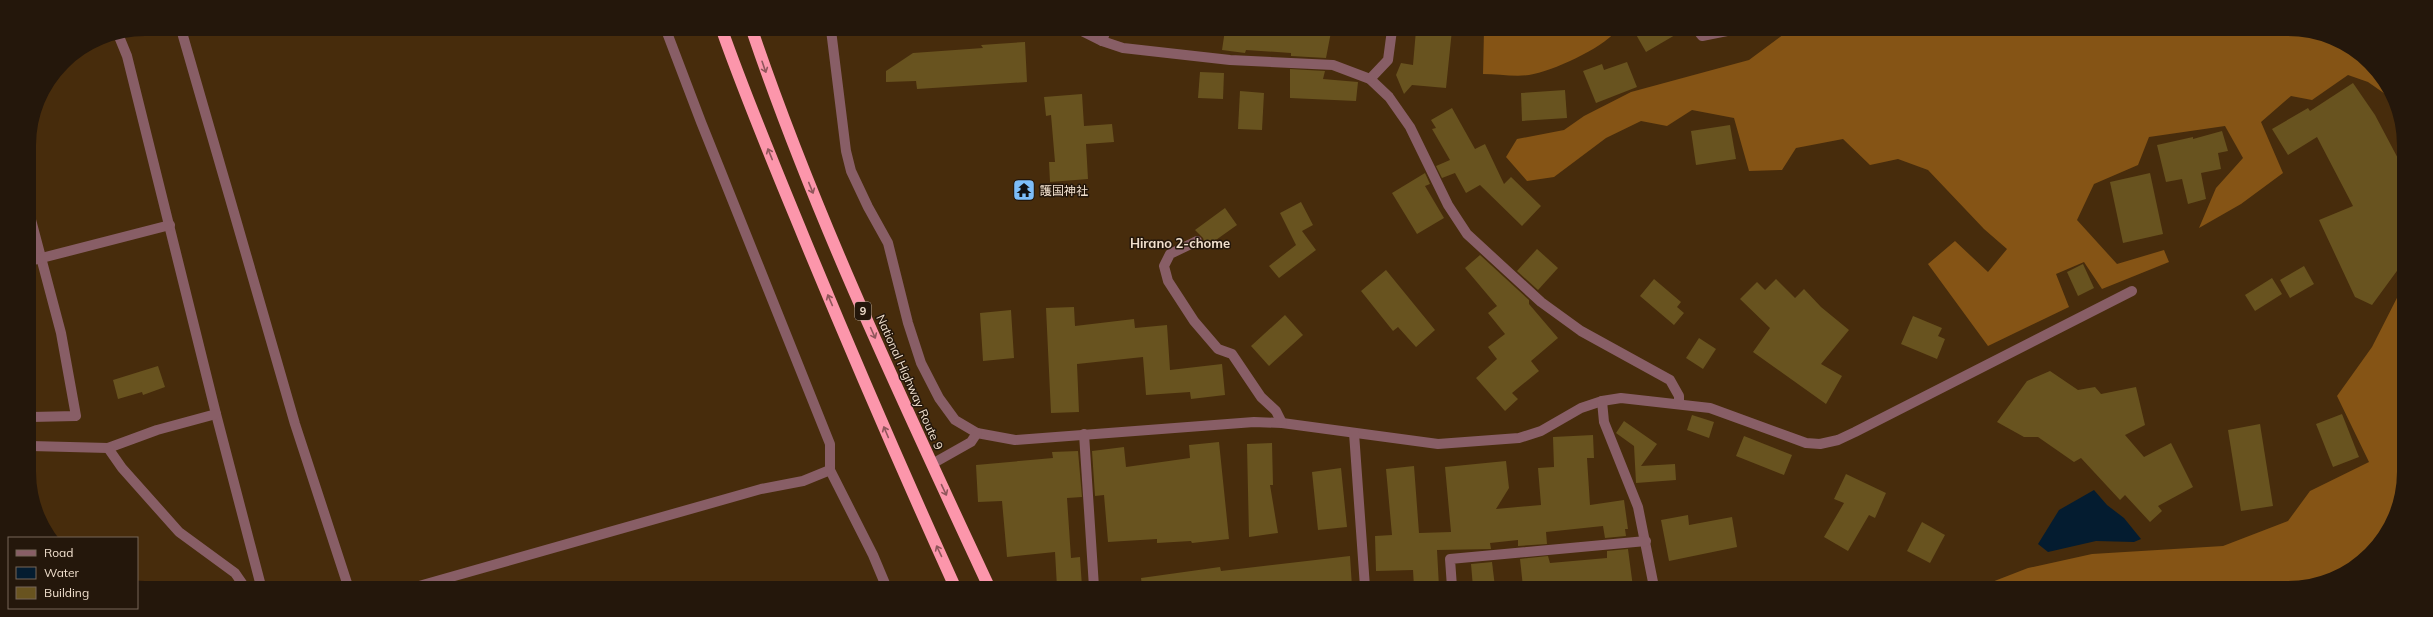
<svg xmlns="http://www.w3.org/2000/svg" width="2433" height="617" font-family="Mulish,'Noto Sans JP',sans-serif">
<rect width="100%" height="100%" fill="#472c0c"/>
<g fill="#855415">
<path d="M1484,30l132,1c-15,18 -63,40 -87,44 -14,2 -32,-1 -46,-1z"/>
<polygon points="1788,31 2311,31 2370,63 2388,96 2368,82 2348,75 2312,100 2291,96 2261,122 2283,173 2241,204 2199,228 2216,188 2243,158 2225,126 2149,137 2138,165 2094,184 2077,220 2117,264 2164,250 2169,262 2102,289 2084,262 2056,274 2069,307 1988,346 1928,264 1955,241 1988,272 2007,249 1984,229 1928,170 1898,159 1870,165 1843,139 1796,148 1782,170 1749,171 1734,118 1692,110 1667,126 1641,121 1606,138 1554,177 1527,181 1506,157 1517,139 1564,130 1584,116 1631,92 1749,60"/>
<polygon points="2402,288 2402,495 2388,530 2364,559 2332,579 2295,588 1979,587 2028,568 2092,554 2223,546 2288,521 2310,491 2369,462 2337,396 2372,347"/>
</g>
<polygon fill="#041c30" points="2094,490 2107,505 2124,518 2141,539 2134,542 2096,541 2048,552 2038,544 2059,510"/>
<g fill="#68531f">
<polygon points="1225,30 1322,30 1331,32 1326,58 1291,56 1291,53 1246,50 1245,53 1222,50"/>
<polygon points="1416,30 1452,30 1446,88 1412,85 1404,94 1396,75 1401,63 1413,65"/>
<polygon points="1634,31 1682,31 1646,52"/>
<polygon points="1025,42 1027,82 917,89 916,81 886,82 886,71 913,53 983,48 981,45"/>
<polygon points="1627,62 1637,87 1596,103 1583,71 1602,64 1604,70"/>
<polygon points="1290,69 1325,71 1323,79 1358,82 1356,101 1290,98"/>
<polygon points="1200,72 1224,73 1223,99 1198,98"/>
<polygon points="2353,83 2375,115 2402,166 2402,264 2372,305 2355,297 2319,220 2353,206 2317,137 2288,155 2272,129 2308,108 2310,111"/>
<polygon points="1565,90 1567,118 1522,121 1521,93"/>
<polygon points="1240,91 1264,93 1262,130 1238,129"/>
<polygon points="1082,94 1084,126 1112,124 1114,142 1086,144 1088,179 1050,182 1049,162 1055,162 1051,115 1046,116 1044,97"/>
<polygon points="1452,108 1475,149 1485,144 1504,184 1511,177 1541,206 1522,226 1480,185 1466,193 1455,173 1442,178 1436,166 1450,160 1432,129 1436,128 1431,120"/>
<polygon points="1730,125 1736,159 1696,165 1691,131"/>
<polygon points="2222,131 2228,151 2218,153 2221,169 2201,173 2206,199 2188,204 2182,179 2166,182 2157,145 2193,137 2193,139"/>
<polygon points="1425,173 1430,184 1425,186 1444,218 1417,234 1392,193"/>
<polygon points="2150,173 2163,234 2123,243 2110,182"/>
<polygon points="1301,202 1313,225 1302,231 1316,250 1279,278 1269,266 1296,245 1280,213"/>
<polygon points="1225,208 1237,225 1206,247 1203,238 1195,230"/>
<polygon points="1537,249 1558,268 1538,290 1517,271"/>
<polygon points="1480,255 1529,300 1529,304 1558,338 1531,361 1539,371 1512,393 1518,399 1505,411 1476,378 1497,359 1488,347 1505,334 1488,313 1497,306 1465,268"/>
<polygon points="2083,264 2094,288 2078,296 2067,272"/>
<polygon points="2304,266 2314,284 2290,298 2280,280"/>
<polygon points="1386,270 1435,330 1416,347 1398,327 1393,331 1361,291"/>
<polygon points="2272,278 2282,294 2255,311 2245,295"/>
<polygon points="1654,279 1681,302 1677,307 1684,313 1674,325 1640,296"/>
<polygon points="1776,279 1795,298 1804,289 1821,307 1849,330 1821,364 1842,376 1826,404 1753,352 1770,328 1740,299 1757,282 1765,290"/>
<polygon points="1074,307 1075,326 1134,319 1135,328 1167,325 1170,370 1222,364 1225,395 1191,399 1190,392 1146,395 1143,357 1077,364 1079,412 1051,413 1046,308"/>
<polygon points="1011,310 1014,358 983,361 980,313"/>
<polygon points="1285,315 1303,335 1269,366 1251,346"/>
<polygon points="1913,316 1942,328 1938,336 1945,339 1937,359 1901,344"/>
<polygon points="1699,338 1716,349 1703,369 1686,358"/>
<polygon points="158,366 165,387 143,395 142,392 118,399 113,380"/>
<polygon points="2050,371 2078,390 2095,387 2101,394 2136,387 2145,425 2125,435 2144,457 2171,443 2193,487 2158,506 2162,511 2150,522 2125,495 2120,500 2081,458 2074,462 2038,437 2024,437 1997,422 2027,381"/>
<polygon points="2342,414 2359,457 2333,467 2316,424"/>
<polygon points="1692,415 1714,422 1709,438 1687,430"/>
<polygon points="1624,421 1657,444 1641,466 1675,464 1676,480 1636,483 1634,446 1616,433"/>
<polygon points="2260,424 2273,506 2241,511 2228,430"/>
<polygon points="1593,435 1594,458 1587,458 1590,505 1624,500 1628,529 1625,529 1626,536 1605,538 1603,526 1546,532 1547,544 1518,546 1518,540 1490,543 1491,549 1437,550 1439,587 1414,587 1413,570 1376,571 1375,536 1392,535 1386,469 1414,466 1419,533 1451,532 1445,467 1506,461 1509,488 1496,509 1541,505 1538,468 1554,467 1553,437"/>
<polygon points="1744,436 1792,455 1784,475 1736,456"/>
<polygon points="1219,442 1229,539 1192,543 1191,541 1157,543 1157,539 1108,542 1104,495 1095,496 1092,451 1124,447 1126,467 1190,458 1189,445"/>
<polygon points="1272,443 1273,485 1270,485 1278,533 1249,537 1247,444"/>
<polygon points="1078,451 1082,497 1067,498 1071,558 1080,557 1082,587 1057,587 1055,552 1007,557 1002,501 978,502 976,465 1053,458 1052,452"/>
<polygon points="1341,468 1347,527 1318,530 1312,472"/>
<polygon points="1846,474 1886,493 1875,518 1869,515 1848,551 1824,537 1844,503 1834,499"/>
<polygon points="1688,515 1689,525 1732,517 1737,547 1669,561 1661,520"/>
<polygon points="1922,522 1945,535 1930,563 1907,551"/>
<polygon points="1628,549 1633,587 1523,587 1520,559 1548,556 1550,563 1607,558 1607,551"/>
<polygon points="1350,556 1352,587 1327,587 1327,581 1290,584 1291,587 1142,587 1141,578 1220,567 1221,571"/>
<polygon points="1492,562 1495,587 1473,587 1471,564"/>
</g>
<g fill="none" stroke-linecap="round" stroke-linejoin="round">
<g stroke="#885e66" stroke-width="10">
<polyline points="181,29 295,424 348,586"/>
<polyline points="666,30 701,122 830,444 830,470 873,555 886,586"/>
<polyline points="831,30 846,151 851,171 868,207 888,243 908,323 921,363 939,398 955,420 977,433 1015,440 1254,422 1282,423 1438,444 1519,438 1541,431 1581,408 1602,401 1621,398 1710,408 1806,443 1820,444 1838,440 1855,432 2132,291"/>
<polyline points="1080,30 1102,41 1123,48 1230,60 1333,65 1370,79 1389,97 1410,127 1448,205 1467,234 1541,302 1581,331 1670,380 1679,396 1679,403"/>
<polyline points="1698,31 1702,36 1727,31"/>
<polyline points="118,34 127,56 216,414 261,586"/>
<polyline points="1102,41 1106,30"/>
<polyline points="1370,79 1388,60 1392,30"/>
<polyline points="30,216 61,333 76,416 31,417"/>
<polyline points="1197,241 1170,254 1164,266 1168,281 1194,321 1218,349 1232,354 1261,397 1276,411 1282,423"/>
<polyline points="30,261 170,225"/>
<polyline points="1602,401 1604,422 1638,507 1654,587"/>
<polyline points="1354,433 1365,587"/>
<polyline points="1084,434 1094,587"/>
<polyline points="31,446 108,448 157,430 216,414"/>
<polyline points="108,448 122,468 179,532 235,573 244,586"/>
<polyline points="932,464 971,442 977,433"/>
<polyline points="419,586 761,489 803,481 830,470"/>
<polyline points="1452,587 1450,559 1646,541"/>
</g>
<g stroke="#fc96ab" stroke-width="12">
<path d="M722,30c24,68 52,135 80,203 49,119 100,237 153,354"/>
<path d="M752,30c65,191 152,374 237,557"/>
</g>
</g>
<defs><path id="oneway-shaft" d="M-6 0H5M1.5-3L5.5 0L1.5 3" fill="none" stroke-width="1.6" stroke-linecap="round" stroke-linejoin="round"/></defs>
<g stroke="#90565b">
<use href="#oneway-shaft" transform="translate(764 67) rotate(71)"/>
<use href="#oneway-shaft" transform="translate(770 154) rotate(-112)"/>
<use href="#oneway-shaft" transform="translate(811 188) rotate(68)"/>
<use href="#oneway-shaft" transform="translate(830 300) rotate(-113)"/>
<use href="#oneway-shaft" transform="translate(873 333) rotate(66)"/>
<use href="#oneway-shaft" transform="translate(886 432) rotate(-113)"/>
<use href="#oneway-shaft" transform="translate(944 490) rotate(65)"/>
<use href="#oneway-shaft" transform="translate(939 551) rotate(-115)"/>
</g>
<defs>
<g id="temple-square" transform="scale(1.15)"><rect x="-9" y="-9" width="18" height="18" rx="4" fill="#7dbef9" stroke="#24170b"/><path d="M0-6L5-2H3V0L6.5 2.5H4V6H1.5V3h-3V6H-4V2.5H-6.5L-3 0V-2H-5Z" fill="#111"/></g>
</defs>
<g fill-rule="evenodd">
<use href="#temple-square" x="1024" y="190"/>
</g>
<g text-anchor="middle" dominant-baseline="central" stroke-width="3" stroke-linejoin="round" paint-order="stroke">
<rect fill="#24170b" stroke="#b4a494" stroke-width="1" x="855" y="302" width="16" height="18" rx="3"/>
<g font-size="11" font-weight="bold" fill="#f1e0ce">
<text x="863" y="311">9</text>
</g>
<g font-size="12" fill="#f1e0ce" stroke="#24170b" text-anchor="start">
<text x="1040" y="190">護国神社</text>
</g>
<g font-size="12" fill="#f1e0ce" stroke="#24170b">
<text transform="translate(910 382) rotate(66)">National Highway Route 9</text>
</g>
<g font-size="13" font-weight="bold" fill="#f1e0ce" stroke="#24170b">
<text x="1180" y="243">Hirano 2-chome</text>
</g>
</g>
<path d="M0 0H2433V617H0ZM145 36H2288A109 109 0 0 1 2397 145V472A109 109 0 0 1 2288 581H145A109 109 0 0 1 36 472V145A109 109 0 0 1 145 36Z" fill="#24170b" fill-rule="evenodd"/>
<rect x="8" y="537" width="130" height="72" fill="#24170b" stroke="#766759"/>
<rect x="16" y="550" width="20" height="6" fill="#885e66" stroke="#766759"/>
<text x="44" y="557" font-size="12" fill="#f1e0ce">Road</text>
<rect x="16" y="567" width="20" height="12" fill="#041c30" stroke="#766759"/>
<text x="44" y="577" font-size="12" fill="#f1e0ce">Water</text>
<rect x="16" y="587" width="20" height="12" fill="#68531f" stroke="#766759"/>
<text x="44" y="597" font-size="12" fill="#f1e0ce">Building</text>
</svg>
